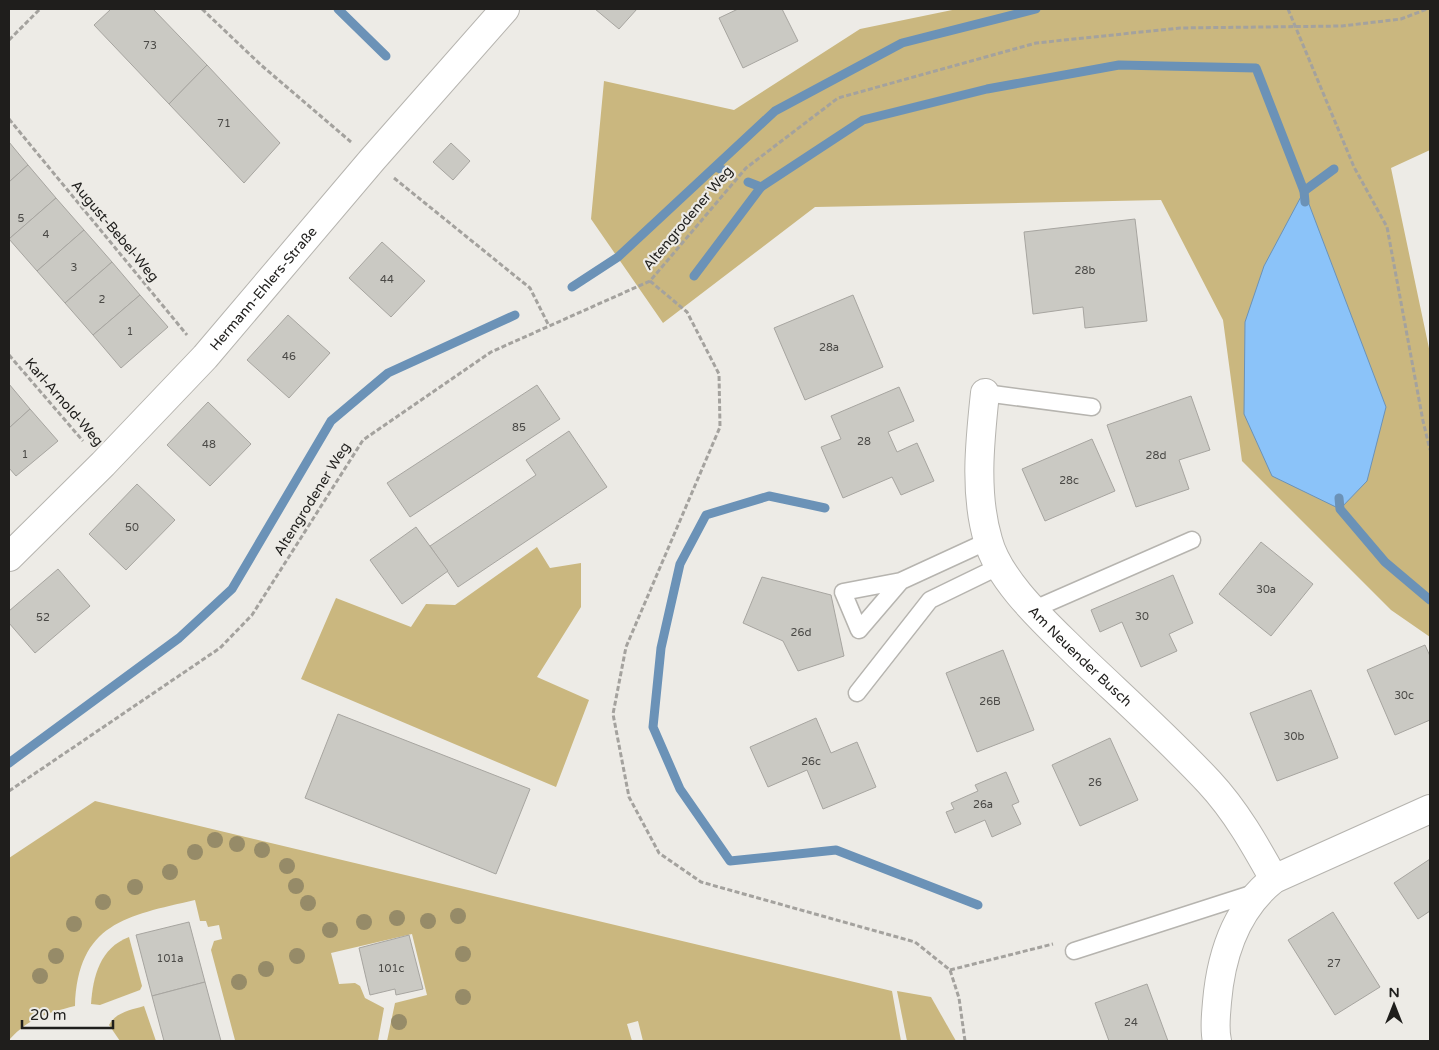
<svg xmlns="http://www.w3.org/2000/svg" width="1439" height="1050" font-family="'Varela Round',sans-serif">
<rect width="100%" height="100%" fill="#edebe6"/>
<g fill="#cab77f">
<polygon points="957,9 1430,9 1430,150 1391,168 1430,353 1430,637 1391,610 1242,461 1223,320 1161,200 815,207 663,323 591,219 604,81 734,110 860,29"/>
<polygon points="537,547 550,568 581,563 581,607 537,677 589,700 556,787 301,679 336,598 411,627 426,604 455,605"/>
<path d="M95,801l797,190 9,50h-258l-5,-20 -11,3 5,17h-245l8,-38 32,-8 -15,-61 -81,19 8,31 16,-1 5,3 5,12 19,10 -6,33h-146l3,-1 -24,-90 3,-9 8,-2 -3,-14 -11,2 -2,-6h-6l-5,-21c-69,16 -117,23 -120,106 -28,7 -46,12 -66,34v-182z"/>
<path d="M129,937l13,49 -2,4 -40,15 -9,-1c2,-28 9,-56 38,-67z"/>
<polygon points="897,991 931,997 956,1041 907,1041"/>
<path d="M144,1006l12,35h-36l-11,-16c7,-13 22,-15 35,-19z"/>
</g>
<polygon fill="#8bc3f9" stroke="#6b92b7" points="1304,191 1386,407 1367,481 1340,509 1272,476 1244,414 1245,322 1264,266"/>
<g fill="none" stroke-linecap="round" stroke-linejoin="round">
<g stroke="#6b92b7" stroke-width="9">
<polyline points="338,9 386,56"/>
<polyline points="716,167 730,173"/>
<polyline points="748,182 761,187 863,120 987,89 1119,65 1256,68 1304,191 1305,202"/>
<polyline points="1304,191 1334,169"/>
<polyline points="694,276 761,187"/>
<polyline points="572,287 618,257 775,111 902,43 1036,9"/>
<polyline points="1339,498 1340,509 1385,562 1430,600"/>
<polyline points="825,508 769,496 706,515 680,564 661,648 653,727 680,789 730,861 836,850 978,905"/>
<polyline points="9,763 179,638 232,589 331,421 388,373 515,315"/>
</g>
</g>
<g fill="#cac9c3" stroke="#a7a5a0">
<polygon points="111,9 153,9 207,65 169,104 94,25"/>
<polygon points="595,9 637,9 619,29"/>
<polygon points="738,9 782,9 798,41 743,68 719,18"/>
<polygon points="207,65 280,143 244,183 169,104"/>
<polygon points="9,142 28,165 9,182"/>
<polygon points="451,143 470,161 453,180 433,162"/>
<polygon points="28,165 56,198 9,239 9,182"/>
<polygon points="56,198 84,230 37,271 9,239"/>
<polygon points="1135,219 1147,321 1085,328 1083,307 1033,314 1024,232"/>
<polygon points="84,230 112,262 65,303 37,271"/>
<polygon points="382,242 425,281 391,317 349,278"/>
<polygon points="112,262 140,295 93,335 65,303"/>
<polygon points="140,295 168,327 121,368 93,335"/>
<polygon points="853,295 883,367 805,400 774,328"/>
<polygon points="288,315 330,353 289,398 247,360"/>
<polygon points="9,384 30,409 9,428"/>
<polygon points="537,385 560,419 410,517 387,483"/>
<polygon points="899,387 914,421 888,432 897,452 917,443 934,481 901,495 892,477 843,498 821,447 841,439 831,416"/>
<polygon points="1191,396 1210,450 1179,460 1189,489 1136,507 1107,425"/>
<polygon points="208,402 251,444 210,486 167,445"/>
<polygon points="30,409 58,441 16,476 9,468 9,428"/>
<polygon points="569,431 607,487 458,587 430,546 536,475 526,460"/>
<polygon points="1092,439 1115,491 1045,521 1022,469"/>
<polygon points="137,484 175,520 126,570 89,534"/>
<polygon points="416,527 448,571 402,604 370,560"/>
<polygon points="1261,542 1313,584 1271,636 1219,594"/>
<polygon points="58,569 90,606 35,653 9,623 9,611"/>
<polygon points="1173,575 1193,623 1169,634 1177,651 1141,667 1122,622 1100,632 1091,610"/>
<polygon points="762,577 831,595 844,656 798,671 783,641 743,623"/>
<polygon points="1425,645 1430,656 1430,720 1395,735 1367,670"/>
<polygon points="1003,650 1034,730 977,752 946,673"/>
<polygon points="1311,690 1338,758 1277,781 1250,713"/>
<polygon points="338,714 530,789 496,874 305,798"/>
<polygon points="816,718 831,753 857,742 876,787 823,809 807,770 768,787 750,747"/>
<polygon points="1110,738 1138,800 1080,826 1052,765"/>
<polygon points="1006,772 1019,802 1012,805 1021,824 992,837 985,820 955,833 946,812 954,809 951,803 978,791 975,785"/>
<polygon points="1430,859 1430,911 1418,919 1394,883"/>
<polygon points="1333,912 1380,987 1335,1015 1288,940"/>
<polygon points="189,922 205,982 152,996 136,935"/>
<polygon points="409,935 423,989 396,995 395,989 370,995 359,948"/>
<polygon points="205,982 221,1041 164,1041 152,996"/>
<polygon points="1147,984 1168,1041 1109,1041 1095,1003"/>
</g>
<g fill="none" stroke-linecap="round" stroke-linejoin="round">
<g stroke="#b6b4af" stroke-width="19">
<g id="lane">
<polyline points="985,393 1092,407"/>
<polyline points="901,581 843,592 859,630 901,581 988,541"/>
<polyline points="1032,610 1192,540"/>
<polyline points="857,693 930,600 1000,566"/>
<polyline points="1074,951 1257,892"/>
</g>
</g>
<g stroke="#b6b4af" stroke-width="30">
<g id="street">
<path id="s1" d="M985,393c-5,47 -11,100 3,147 11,42 60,85 90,115 44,42 90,83 131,127 27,29 46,63 65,97"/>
<path id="s2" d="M9,557l94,-93 102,-107 167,-197 133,-151"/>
<path d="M1217,1041c-3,-13 -1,-25 0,-39 4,-47 19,-93 57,-123l156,-70"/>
</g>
</g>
<g stroke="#a4a29e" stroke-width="3" stroke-dasharray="5 2.5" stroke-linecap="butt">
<polyline points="202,9 261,65 351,142"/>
<polyline points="1288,9 1354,167 1387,227 1423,421 1430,450"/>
<polyline points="9,40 40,9"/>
<polyline points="9,119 187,335"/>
<polyline points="394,178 530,288 549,326"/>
<polyline points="650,281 687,312 719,374 720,427 626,647 613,714 629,797 659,853 701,882 915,942 950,970 959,998 965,1041"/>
<polyline points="9,355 83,441"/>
<polyline points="9,791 220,648 252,615 363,440 491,352 650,281 746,168 838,98 1036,43 1180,28 1342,26 1401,19 1427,9"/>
<polyline points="950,970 1053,944"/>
</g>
<use href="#lane" stroke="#fff" stroke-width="16"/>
<use href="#street" stroke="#fff" stroke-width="28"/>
</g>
<g fill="#968b68">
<circle cx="215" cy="840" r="8"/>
<circle cx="237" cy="844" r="8"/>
<circle cx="262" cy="850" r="8"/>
<circle cx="195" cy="852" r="8"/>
<circle cx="287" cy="866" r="8"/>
<circle cx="170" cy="872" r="8"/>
<circle cx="296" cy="886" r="8"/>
<circle cx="135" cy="887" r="8"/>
<circle cx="103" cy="902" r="8"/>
<circle cx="308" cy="903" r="8"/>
<circle cx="458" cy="916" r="8"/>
<circle cx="397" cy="918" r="8"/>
<circle cx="428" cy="921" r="8"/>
<circle cx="364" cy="922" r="8"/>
<circle cx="74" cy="924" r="8"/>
<circle cx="330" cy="930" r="8"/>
<circle cx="463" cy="954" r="8"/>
<circle cx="56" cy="956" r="8"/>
<circle cx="297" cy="956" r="8"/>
<circle cx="266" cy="969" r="8"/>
<circle cx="40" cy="976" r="8"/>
<circle cx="239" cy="982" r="8"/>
<circle cx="463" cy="997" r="8"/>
<circle cx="399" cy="1022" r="8"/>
</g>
<g text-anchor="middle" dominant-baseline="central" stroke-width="4.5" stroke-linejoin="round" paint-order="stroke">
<g font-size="11" fill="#4a4946">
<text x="150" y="45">73</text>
<text x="224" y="123">71</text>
<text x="21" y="218">5</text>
<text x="46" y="234">4</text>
<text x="74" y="267">3</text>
<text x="1085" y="270">28b</text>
<text x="387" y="279">44</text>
<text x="102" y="299">2</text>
<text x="130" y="331">1</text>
<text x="829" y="347">28a</text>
<text x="289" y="356">46</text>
<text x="519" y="427">85</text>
<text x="864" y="441">28</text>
<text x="209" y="444">48</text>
<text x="25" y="454">1</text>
<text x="1156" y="455">28d</text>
<text x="1069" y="480">28c</text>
<text x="132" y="527">50</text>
<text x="1266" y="589">30a</text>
<text x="1142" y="616">30</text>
<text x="43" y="617">52</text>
<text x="801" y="632">26d</text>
<text x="1404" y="695">30c</text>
<text x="990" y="701">26B</text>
<text x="1294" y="736">30b</text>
<text x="811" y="761">26c</text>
<text x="1095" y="782">26</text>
<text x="983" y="804">26a</text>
<text x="170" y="958">101a</text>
<text x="1334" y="963">27</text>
<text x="391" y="968">101c</text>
<text x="1131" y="1022">24</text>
</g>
<g font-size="14" fill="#1f1e1c" stroke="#edebe6">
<text transform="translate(688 218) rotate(-50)">Altengrodener Weg</text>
<text transform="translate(115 231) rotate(50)">August-Bebel-Weg</text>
<text stroke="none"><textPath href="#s2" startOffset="370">Hermann-Ehlers-Straße</textPath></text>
<text transform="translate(64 402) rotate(49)">Karl-Arnold-Weg</text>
<text transform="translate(312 499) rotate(-58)">Altengrodener Weg</text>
<text stroke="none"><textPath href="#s1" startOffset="298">Am Neuender Busch</textPath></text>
</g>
</g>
<rect width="1439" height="1050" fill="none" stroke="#1f1e1c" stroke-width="20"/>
<g transform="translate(1394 1005)" stroke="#edebe6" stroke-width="4" paint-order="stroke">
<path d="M0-4L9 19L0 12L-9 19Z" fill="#1f1e1c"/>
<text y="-8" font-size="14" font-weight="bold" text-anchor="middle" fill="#1f1e1c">N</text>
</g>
<path d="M22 1020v8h91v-8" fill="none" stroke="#1f1e1c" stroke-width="2.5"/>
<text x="30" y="1020" font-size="15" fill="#1f1e1c" stroke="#edebe6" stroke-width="4" paint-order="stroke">20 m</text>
</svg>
